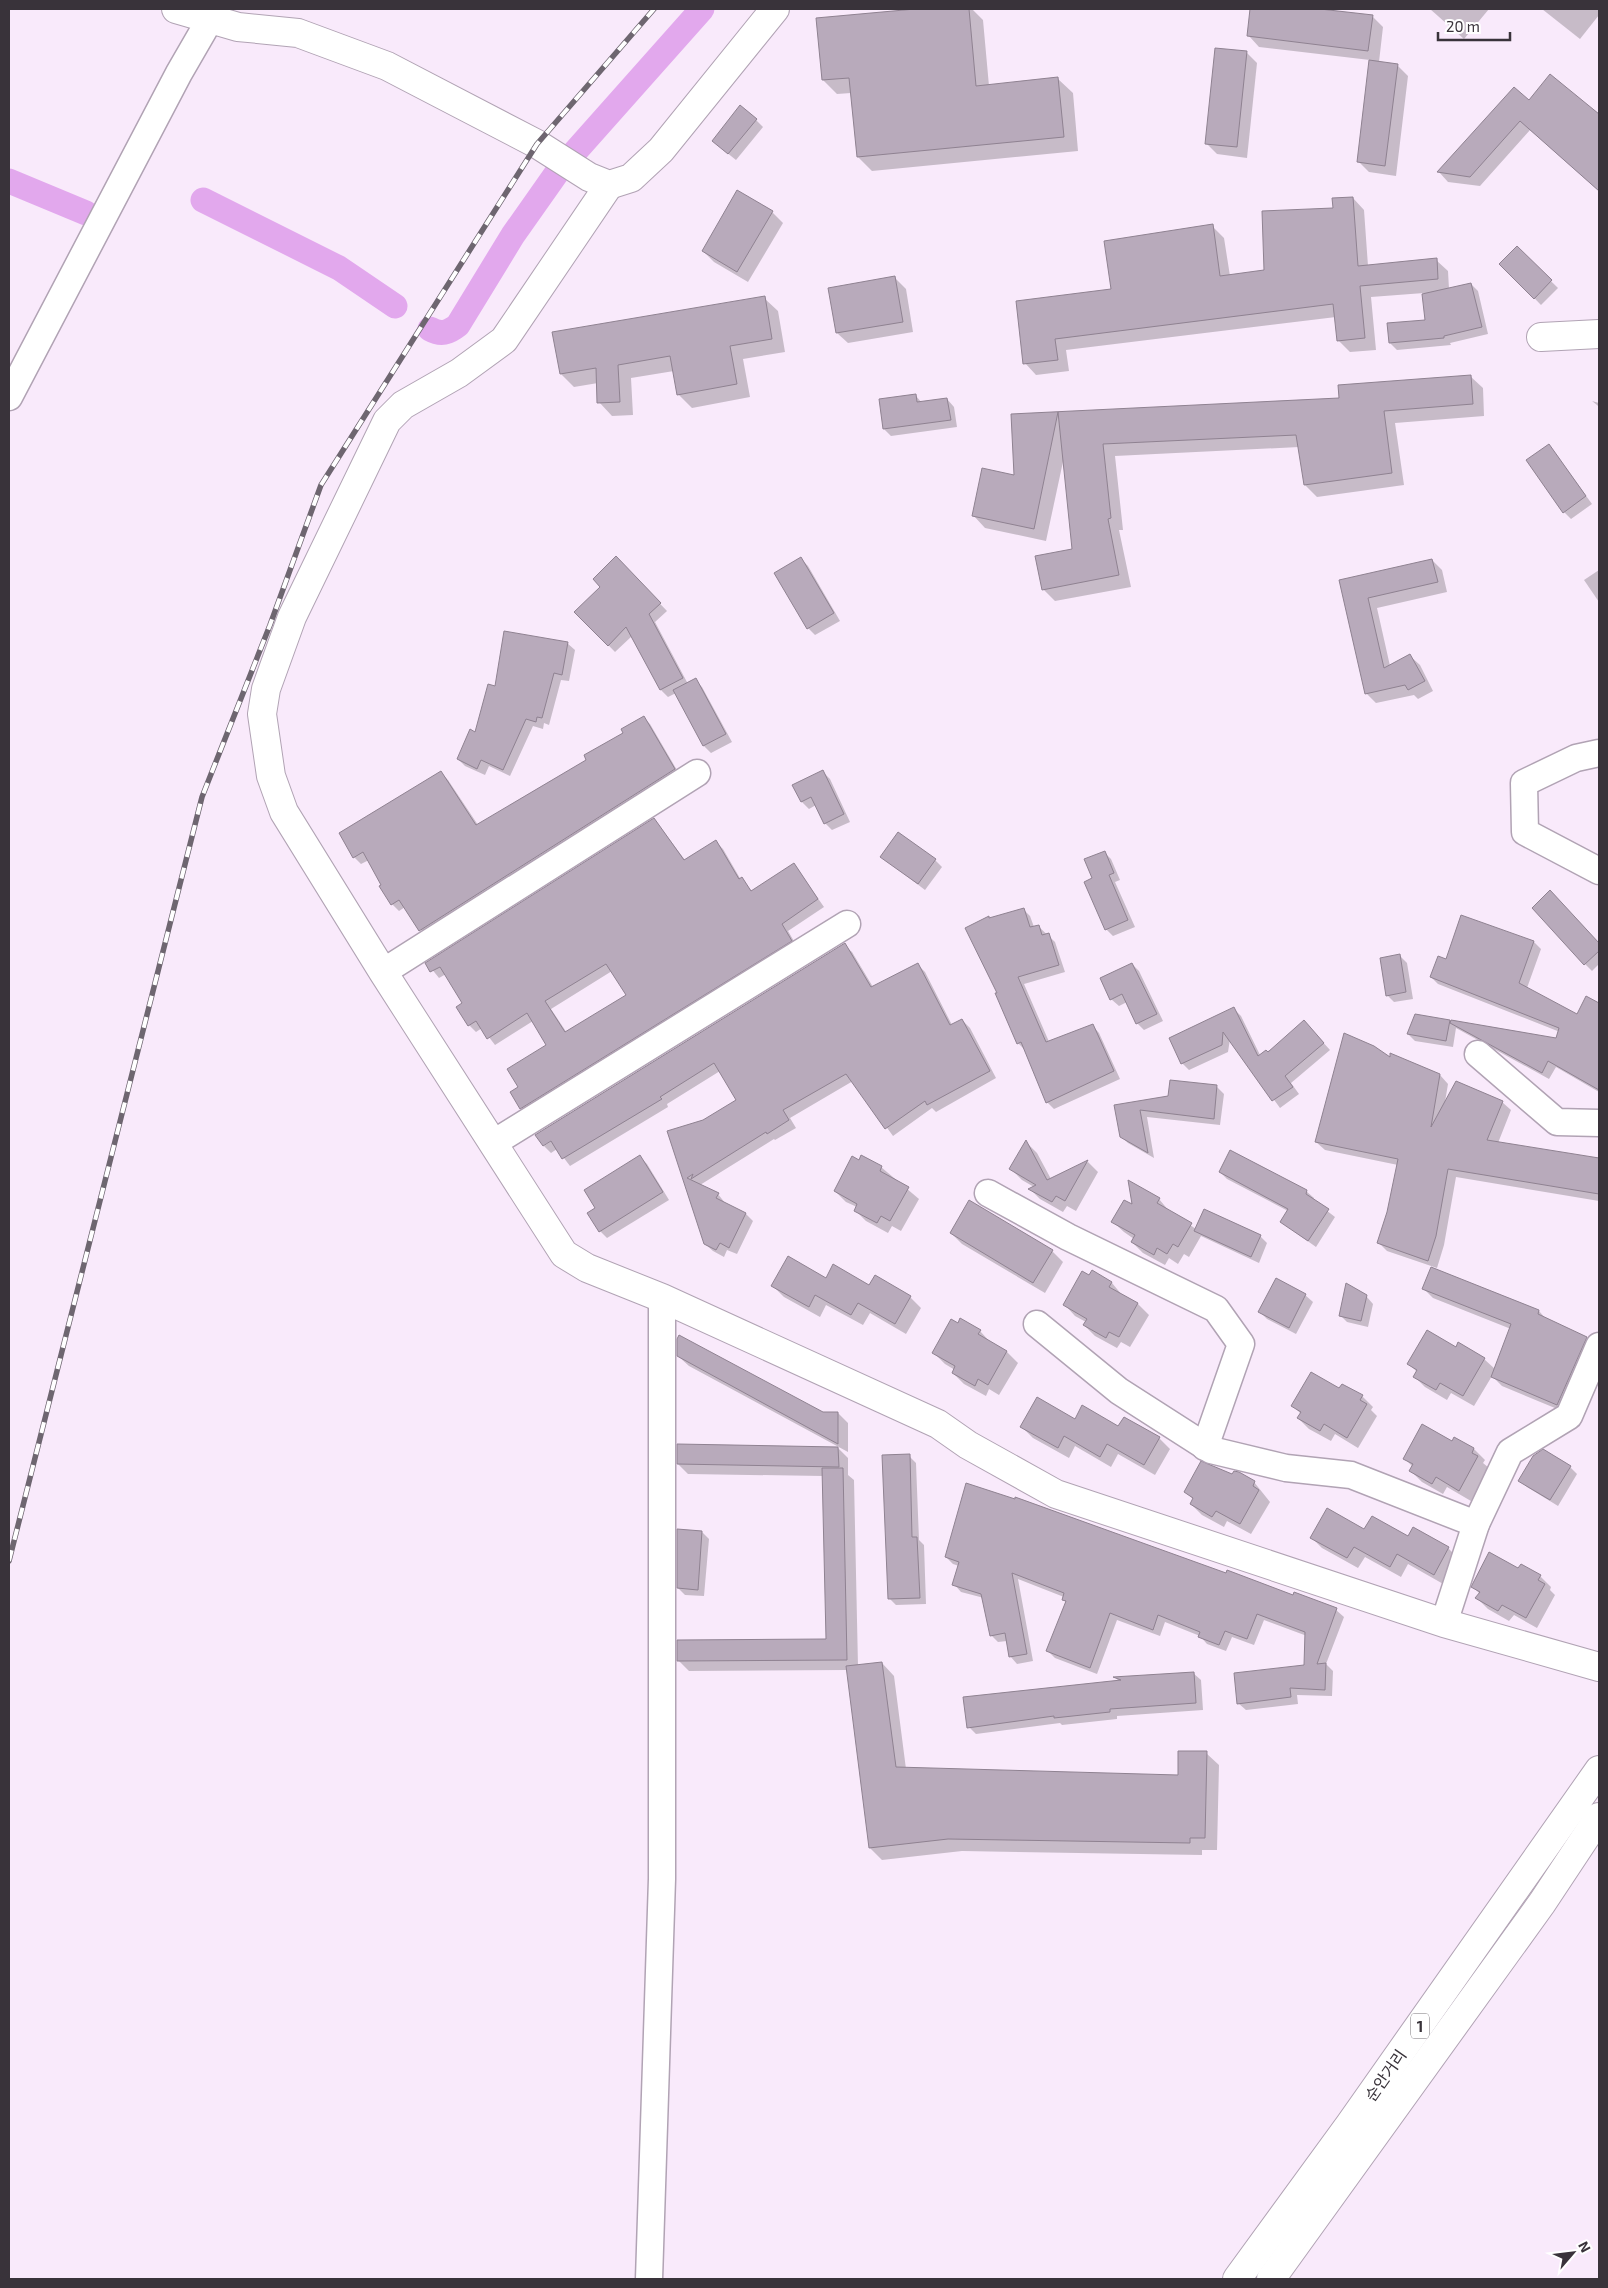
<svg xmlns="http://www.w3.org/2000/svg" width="1608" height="2288" font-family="'Exo 2','Noto Sans KR',sans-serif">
<rect width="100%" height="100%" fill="#f9eafb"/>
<g fill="#0003" fill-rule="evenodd">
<polygon points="929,9 972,9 983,20 989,86 1058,79 1073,93 1078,151 872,171 858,157 851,93 837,94 823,80 817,19"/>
<polygon points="1251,9 1309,9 1372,16 1383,27 1379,62 1397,65 1408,76 1396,176 1369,172 1358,161 1370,60 1259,47 1249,36"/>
<polygon points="1430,9 1489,9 1464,39"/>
<polygon points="1542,9 1599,9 1599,15 1580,39"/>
<polygon points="1246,52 1257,63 1247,158 1217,154 1206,143"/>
<polygon points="1550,76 1599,116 1599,191 1530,130 1480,186 1448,182 1439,172 1514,88 1529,102"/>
<polygon points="756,120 763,127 736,160 721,148"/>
<polygon points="1353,198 1364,210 1368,266 1436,260 1448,271 1449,289 1471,284 1478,291 1488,334 1450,343 1451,345 1397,350 1390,343 1426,321 1424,293 1371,297 1376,350 1350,352 1338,340 1336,317 1066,350 1069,371 1036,375 1025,363 1112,290 1212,226 1224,238 1230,276 1266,271 1334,209"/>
<polygon points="772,212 783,223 748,282 714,262 703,251"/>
<polygon points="1517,248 1558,288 1541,305 1501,264"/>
<polygon points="895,278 906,289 913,332 848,343 837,333"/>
<polygon points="764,298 778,311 785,352 743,359 750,397 692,408 678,394 674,371 631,378 633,415 612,416 599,402 598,383 574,387 561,374"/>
<polygon points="1470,376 1483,388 1484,416 1395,423 1404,485 1317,497 1305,485 1299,447 1115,456 1123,530 1119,530 1131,587 1055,601 1043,589 1074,550 1064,457 1046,541 985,528 973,515 1015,476 1012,415 1340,400"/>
<polygon points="916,396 922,403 947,399 954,407 957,427 891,436 884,429"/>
<polygon points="1592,401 1599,403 1599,407 1597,405"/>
<polygon points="1549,445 1592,504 1571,519 1564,512"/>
<polygon points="616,558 667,611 655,622 688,684 695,680 702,687 732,742 711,753 704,746 676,693 668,697 661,690 632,636 615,652 576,612 602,587"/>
<polygon points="801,559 808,566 840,621 815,635 808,628"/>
<polygon points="1432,560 1442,570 1447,592 1377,608 1390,666 1410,656 1420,665 1433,691 1418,699 1414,695 1376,703 1366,693 1340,581"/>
<polygon points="1599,570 1599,602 1584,580"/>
<polygon points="567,643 575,650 569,681 561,680 549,725 544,723 543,729 533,726 510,776 489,766 485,775 465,766 458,759 476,733 496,687"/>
<polygon points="643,717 650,724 681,777 427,938 405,907 399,911 392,904 369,860 361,864 354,857 341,833 441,773 448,780 478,825 588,760"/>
<polygon points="823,772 830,779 850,822 832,830 825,823 816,805 809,809 802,802 794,786"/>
<path d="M654,819l31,41 31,-18 7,7 18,31 11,11 42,-27 30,43 -36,24 10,17 -270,167 -7,-7 -2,-20 29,-43 -15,-24 -38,24 -13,-17 -6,4 -7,-7 -5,-22 -18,-29 -7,4 -12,-15zM612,971l16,25 -61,37 -16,-24z"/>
<polygon points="1104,852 1111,859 1120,880 1115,882 1135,927 1113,936 1106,929 1094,878"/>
<polygon points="882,857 935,860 942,867 925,890"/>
<polygon points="1557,899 1599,944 1599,964 1592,971 1585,964"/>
<polygon points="1023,909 1030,916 1034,927 1038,926 1055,942 1065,972 1024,984 1050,1044 1092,1025 1099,1033 1120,1079 1054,1109 1047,1102 1025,1050 1018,1043 998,993 990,919"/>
<polygon points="1462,917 1534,942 1541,949 1527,988 1577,1016 1586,998 1599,1004 1599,1092 1556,1067 1549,1079 1456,1028 1453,1047 1415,1041 1408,1034 1449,1021 1557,1040 1560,1032 1438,984 1431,977 1447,961"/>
<polygon points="844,945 852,952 873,987 917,964 925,972 952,1025 962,1020 970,1028 996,1078 936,1112 932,1108 893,1136 853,1081 790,1118 796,1128 775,1140 774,1139 700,1185 718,1194 725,1203 746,1214 753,1221 737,1254 727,1250 724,1257 713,1251 705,1244 669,1132 704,1121 737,1100 720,1071 667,1104 668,1107 570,1166 557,1149 551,1153 544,1146"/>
<polygon points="1400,956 1407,963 1413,999 1394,1002 1387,995"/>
<polygon points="1132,964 1139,971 1163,1021 1144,1030 1137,1023 1127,1002 1119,1006 1111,999"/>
<polygon points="1234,1009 1241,1016 1260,1055 1311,1029 1330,1050 1291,1083 1299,1094 1280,1108 1230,1039 1228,1052 1189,1070 1182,1063"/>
<polygon points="1391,1059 1440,1075 1448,1084 1445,1102 1502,1102 1511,1110 1498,1143 1599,1160 1599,1201 1456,1177 1444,1245 1437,1268 1387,1251 1379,1243 1389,1213 1398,1165 1325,1150 1316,1142"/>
<polygon points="1217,1087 1224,1094 1220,1125 1147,1117 1154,1158 1128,1143 1121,1136 1116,1106"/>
<polygon points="1026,1142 1037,1153 1051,1179 1088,1162 1098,1172 1076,1211 1067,1206 1063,1212 1040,1199 1030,1189 1034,1187 1022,1180 1011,1169"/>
<polygon points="640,1157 647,1164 669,1200 607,1238 600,1231"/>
<polygon points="881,1167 919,1199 901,1231 892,1226 888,1233 866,1221 855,1210 857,1207 846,1202 835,1191"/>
<polygon points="1220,1172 1306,1191 1314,1198 1313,1200 1335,1217 1316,1247 1281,1222 1288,1211 1227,1179"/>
<polygon points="1159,1199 1169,1211 1196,1229 1260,1236 1267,1243 1259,1263 1201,1236 1189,1257 1184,1254 1178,1264 1169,1258 1165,1265 1143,1253 1132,1242 1134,1239 1124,1232 1113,1222 1134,1206"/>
<polygon points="951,1233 1052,1251 1063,1262 1045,1293 962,1244"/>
<polygon points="1092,1272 1112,1283 1122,1295 1138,1304 1149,1315 1130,1347 1121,1342 1117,1348 1095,1336 1084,1325 1086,1322 1075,1316 1065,1305"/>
<polygon points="826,1279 870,1286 910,1297 921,1308 906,1334 870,1313 863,1325 826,1305 820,1317 784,1297 773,1286"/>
<polygon points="1424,1289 1539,1311 1546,1319 1587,1338 1596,1347 1567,1413 1502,1386 1492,1376 1474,1406 1451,1393 1447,1400 1425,1387 1414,1376 1417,1372 1409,1364 1456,1349 1484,1359 1495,1369 1511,1329 1433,1298"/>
<polygon points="1305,1295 1313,1302 1296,1334 1267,1319 1260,1312"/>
<polygon points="1366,1296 1373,1304 1368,1327 1347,1322 1340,1315"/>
<polygon points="959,1324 980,1331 990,1342 1007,1352 1018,1363 999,1395 989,1389 986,1396 964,1384 953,1373 955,1370 945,1364 934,1353"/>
<polygon points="678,1356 822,1414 838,1413 848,1423 848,1452 689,1366"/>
<polygon points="1340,1390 1362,1396 1373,1407 1371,1410 1377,1416 1358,1448 1335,1434 1331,1441 1309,1429 1298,1418 1301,1414 1293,1406"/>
<polygon points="1075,1420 1119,1427 1159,1438 1170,1449 1155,1475 1118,1454 1111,1467 1075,1446 1069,1458 1033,1438 1022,1427"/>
<polygon points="1455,1438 1474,1449 1485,1460 1483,1463 1489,1468 1471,1501 1447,1487 1443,1494 1422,1482 1411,1471 1413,1467 1405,1459 1452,1443"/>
<polygon points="838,1448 848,1458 848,1475 854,1480 858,1666 882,1663 894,1676 906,1769 1179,1776 1206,1753 1219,1765 1217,1850 1202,1850 1202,1855 962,1851 882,1860 870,1848 848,1670 689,1671 678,1660 827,1641 823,1476 688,1474 678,1464"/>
<polygon points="909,1456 916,1463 919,1540 924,1545 926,1604 896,1605 889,1598"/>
<polygon points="1570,1467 1577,1474 1558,1506 1527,1487 1520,1480"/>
<polygon points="1233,1476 1254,1482 1270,1502 1251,1534 1227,1521 1224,1527 1202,1515 1191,1504 1194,1500 1186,1492"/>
<polygon points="1365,1531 1409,1537 1448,1548 1459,1559 1445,1585 1408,1564 1401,1577 1365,1557 1358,1568 1322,1548 1311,1537"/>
<polygon points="702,1532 709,1539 704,1596 685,1595 678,1588"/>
<polygon points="946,1557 1294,1597 1295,1594 1336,1610 1344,1617 1326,1664 1333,1671 1332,1696 1297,1695 1298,1704 1246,1710 1238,1703 1305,1666 1307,1636 1264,1620 1254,1645 1232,1637 1226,1651 1207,1644 1200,1636 1165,1622 1160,1636 1117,1620 1097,1674 1055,1658 1048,1651 1067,1603 1063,1599 1064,1597 1018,1579 1033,1661 1017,1664 1010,1656 1007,1641 998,1642 991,1635 984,1598 961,1592 954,1584 959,1566 953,1564"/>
<polygon points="1521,1566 1540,1576 1551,1587 1550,1590 1555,1595 1537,1628 1514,1615 1509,1621 1488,1609 1477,1598 1480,1594 1473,1587 1518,1570"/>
<polygon points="1193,1673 1201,1680 1203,1710 1117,1716 1117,1719 1062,1725 1060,1723 976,1734 969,1727 1119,1681 1116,1678"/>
</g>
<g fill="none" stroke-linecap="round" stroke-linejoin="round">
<g stroke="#e2a8ed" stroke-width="25">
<polyline points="574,153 702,9"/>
<polyline points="9,181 86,213"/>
<polyline points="203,200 339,268 395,306"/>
<path d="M430,329c11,6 18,4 28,-4l55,-90 43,-61"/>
</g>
</g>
<g fill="#b8aabb" stroke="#8f8291" fill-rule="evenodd">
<polygon points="915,9 969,9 976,86 1058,77 1064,137 857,157 849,78 822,80 816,18"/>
<polygon points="1250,9 1320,9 1373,15 1368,51 1247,36"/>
<polygon points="1215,48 1247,51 1237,147 1205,144"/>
<polygon points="1369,60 1398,64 1385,166 1357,162"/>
<polygon points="1550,74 1599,114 1599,191 1520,121 1470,177 1437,172 1514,87 1529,100"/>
<polygon points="740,105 757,119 728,154 712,141"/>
<polygon points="737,190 773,211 737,272 702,251"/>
<polygon points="1353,197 1358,266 1437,258 1438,279 1360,286 1365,338 1337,341 1333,304 1055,339 1058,360 1023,364 1016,301 1111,289 1104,241 1213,224 1220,276 1264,270 1262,211 1333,208 1332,198"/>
<polygon points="1517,246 1552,280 1534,299 1499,264"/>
<polygon points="895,276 903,322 836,333 828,288"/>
<polygon points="1471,283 1482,327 1444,336 1444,338 1389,343 1387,323 1425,320 1422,294"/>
<polygon points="765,296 772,339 730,346 737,384 677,395 670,356 618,365 620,402 597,403 596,368 560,374 552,332"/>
<polygon points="1471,375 1473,404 1384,411 1392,473 1304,485 1296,435 1103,444 1111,518 1108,519 1119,575 1042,590 1035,556 1072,549 1058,412 1034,529 972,516 982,468 1014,475 1011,414 1339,398 1338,385"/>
<polygon points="916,394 917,402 947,398 951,420 883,429 879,399"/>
<polygon points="1549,444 1586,496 1563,513 1526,460"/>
<polygon points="616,556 661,603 649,614 683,678 660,690 626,627 608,646 574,612 600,587 593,579"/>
<polygon points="801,557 834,613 807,629 774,573"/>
<polygon points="1432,559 1438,582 1368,598 1384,668 1410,654 1425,681 1408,690 1405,685 1365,694 1339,580"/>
<polygon points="504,631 568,642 562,675 554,673 542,718 537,717 536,722 526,719 503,770 481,760 477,769 457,759 470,729 475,732 488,684 495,686"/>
<polygon points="696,678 726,734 703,746 673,690"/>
<polygon points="644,716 675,769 419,931 399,900 391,905 379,886 381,885 363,852 353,858 339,833 441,771 476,825 586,760 584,755 623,733 621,729"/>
<polygon points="823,770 844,814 824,824 811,797 801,802 792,785"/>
<path d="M654,818l30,42 32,-20 23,39 3,-2 9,14 43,-28 24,36 -36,25 10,17 -272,168 -10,-17 8,-5 -11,-18 39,-24 -19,-32 -40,26 -11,-18 -8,5 -12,-19 6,-4 -22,-36 -10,5 -5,-9zM606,964l20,31 -61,37 -20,-31z"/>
<polygon points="898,832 936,859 918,884 880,857"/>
<polygon points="1105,851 1114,873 1109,875 1128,920 1105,930 1084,882 1092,878 1084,859"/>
<polygon points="1550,890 1599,943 1599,951 1584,965 1532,908"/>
<polygon points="1024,908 1030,927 1039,925 1042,935 1049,933 1059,965 1018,977 1046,1042 1093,1024 1114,1071 1046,1103 1021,1042 1017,1044 995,993 997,993 965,928 989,916 989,918"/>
<polygon points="1461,915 1534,941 1519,983 1577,1014 1586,996 1599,1003 1599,1090 1548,1061 1542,1073 1450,1023 1451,1020 1556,1038 1559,1028 1430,977 1438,956 1446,959"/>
<polygon points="845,943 871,987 918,963 950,1025 962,1019 990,1071 927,1105 925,1101 885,1129 846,1074 783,1110 789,1120 767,1134 766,1132 691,1179 693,1174 687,1178 719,1193 716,1198 746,1213 729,1248 720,1243 716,1250 704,1244 667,1131 703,1120 736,1100 714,1063 660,1097 662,1099 562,1159 551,1141 543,1146 535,1135"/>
<polygon points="1400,954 1406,992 1386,996 1380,958"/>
<polygon points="1132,963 1157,1014 1136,1024 1122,994 1110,1000 1100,978"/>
<polygon points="1234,1007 1258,1056 1266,1050 1268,1052 1304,1020 1324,1043 1285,1076 1293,1087 1272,1101 1223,1032 1222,1045 1181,1064 1169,1038"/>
<polygon points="1415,1014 1450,1020 1446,1041 1407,1034"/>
<polygon points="1344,1033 1374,1046 1390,1057 1390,1053 1440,1074 1431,1127 1456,1081 1503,1101 1487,1140 1599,1158 1599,1194 1448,1169 1436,1236 1428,1261 1377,1243 1387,1212 1398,1159 1315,1142"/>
<polygon points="1170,1080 1217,1085 1214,1119 1140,1110 1148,1153 1120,1137 1114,1105 1168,1096"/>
<polygon points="1026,1140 1047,1180 1088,1160 1065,1201 1056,1196 1052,1202 1028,1189 1036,1185 1009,1169"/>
<polygon points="1230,1150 1307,1190 1306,1194 1329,1209 1308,1241 1280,1222 1288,1209 1219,1172"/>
<polygon points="640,1155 663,1192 599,1232 587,1213 595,1208 584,1190"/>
<polygon points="861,1155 882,1166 880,1171 909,1187 890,1221 881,1216 877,1223 854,1211 857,1204 834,1191 852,1156 859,1160"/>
<polygon points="1128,1180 1160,1198 1157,1203 1192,1223 1178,1247 1173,1244 1167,1254 1157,1248 1154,1255 1131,1242 1135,1235 1111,1222 1124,1200 1132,1204"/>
<polygon points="969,1200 1053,1250 1033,1283 950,1233"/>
<polygon points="1204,1209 1261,1235 1251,1257 1194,1231"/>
<polygon points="788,1256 826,1278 833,1264 869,1285 875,1275 911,1296 895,1324 858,1303 851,1315 815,1295 809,1307 771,1286"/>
<polygon points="1431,1267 1539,1310 1538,1314 1587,1337 1557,1405 1491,1377 1511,1324 1422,1289"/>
<polygon points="1092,1270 1112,1282 1109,1287 1138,1303 1119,1337 1109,1332 1106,1338 1083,1325 1087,1319 1063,1305 1082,1271 1089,1275"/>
<polygon points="1276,1278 1306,1294 1289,1328 1258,1312"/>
<polygon points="1346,1283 1367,1295 1361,1321 1339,1316"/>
<polygon points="960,1318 981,1330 978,1334 1007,1351 988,1385 978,1379 975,1386 952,1373 955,1366 932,1353 951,1319 958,1323"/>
<polygon points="1427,1330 1456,1347 1458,1342 1485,1358 1463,1396 1440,1383 1436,1390 1413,1377 1417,1370 1407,1364"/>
<polygon points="679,1335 823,1412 838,1412 838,1444 677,1356 677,1339"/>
<polygon points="1311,1372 1339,1388 1342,1384 1363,1395 1360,1400 1367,1404 1347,1438 1324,1424 1320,1431 1297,1418 1301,1412 1291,1406"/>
<polygon points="1037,1397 1075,1419 1082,1405 1118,1426 1124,1417 1160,1437 1144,1465 1107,1444 1100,1457 1064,1436 1058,1448 1020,1427"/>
<polygon points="1422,1424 1452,1441 1454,1437 1474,1448 1472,1453 1478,1456 1459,1491 1436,1477 1432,1484 1409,1471 1413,1464 1403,1459"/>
<polygon points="677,1444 838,1447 839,1467 677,1464"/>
<polygon points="1543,1449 1571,1466 1550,1500 1518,1481 1533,1456"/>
<polygon points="910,1454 912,1537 917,1537 920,1598 888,1599 882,1455"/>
<polygon points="1201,1461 1232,1474 1234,1471 1239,1472 1255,1481 1253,1486 1259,1490 1240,1524 1216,1511 1212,1517 1190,1504 1193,1498 1184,1492"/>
<polygon points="822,1468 843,1468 847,1660 677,1661 677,1640 826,1639"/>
<polygon points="966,1483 1015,1499 1015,1497 1226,1573 1227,1570 1293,1595 1294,1592 1337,1608 1317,1664 1326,1663 1325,1690 1290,1688 1291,1697 1237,1704 1234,1673 1304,1665 1305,1632 1257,1614 1247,1639 1225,1631 1219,1645 1198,1637 1200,1632 1158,1615 1153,1630 1110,1613 1090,1668 1046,1651 1066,1601 1062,1600 1064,1593 1012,1573 1027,1654 1009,1657 1005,1633 990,1636 981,1594 952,1585 959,1562 945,1557"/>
<polygon points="1327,1508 1364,1529 1372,1516 1408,1536 1413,1527 1449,1547 1434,1575 1397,1554 1390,1567 1354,1547 1347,1558 1310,1538"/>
<polygon points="677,1529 702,1531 698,1590 677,1588"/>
<polygon points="1489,1552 1518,1568 1521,1564 1541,1575 1538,1580 1545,1584 1526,1618 1502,1605 1498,1611 1475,1598 1480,1592 1471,1587"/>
<polygon points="882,1662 896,1767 1178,1775 1178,1751 1207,1751 1205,1838 1190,1838 1190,1843 948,1839 869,1848 846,1666"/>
<polygon points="1194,1672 1196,1703 1110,1709 1110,1712 1054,1718 1054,1716 967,1728 963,1697 1121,1680 1113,1677"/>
</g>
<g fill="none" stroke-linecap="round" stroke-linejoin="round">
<g stroke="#b1a3b4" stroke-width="29">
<g id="street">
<polyline points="9,397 179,73 216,9"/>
<polyline points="1599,753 1576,758 1524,783 1525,832 1599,871"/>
<polyline points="383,972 697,773"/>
<polyline points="1478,1054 1557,1122 1599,1123"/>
<polyline points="495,1142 847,924"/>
<polyline points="988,1193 1068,1237 1216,1309 1241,1344 1205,1447"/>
<polyline points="1037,1324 1119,1391 1211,1450 1286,1468 1351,1475 1476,1524 1444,1623"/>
<polyline points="1476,1524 1510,1452 1569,1416 1599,1346"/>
<polyline points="649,2279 662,1879 662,1298"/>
</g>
</g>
<g stroke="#b1a3b4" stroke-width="30">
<g id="secondary">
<polyline points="176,9 238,27 298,33 387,66 537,144 589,177 609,185 631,178 661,150 775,9"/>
<polyline points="609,185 504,340 459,373 403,405 387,421 292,617 266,689 262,714 271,776 284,812 383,972 564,1254 587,1268 662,1298 938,1424 968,1445 1056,1494 1444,1623 1599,1667"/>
<polyline points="1541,337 1599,334"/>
</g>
</g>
<g stroke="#b1a3b4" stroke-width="30">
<g id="primary">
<polyline points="1237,2279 1350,2124 1599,1770"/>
<polyline points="1271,2279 1542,1903 1599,1817"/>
</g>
</g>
<use href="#street" stroke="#fff" stroke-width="26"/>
<use href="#secondary" stroke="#fff" stroke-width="28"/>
<use href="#primary" stroke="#fff" stroke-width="28"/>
<g stroke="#6e6670" stroke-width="5.5">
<polyline id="rail" points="9,1561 202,797 270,625 321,485 537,144 654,9"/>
</g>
<use href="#rail" stroke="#fff" stroke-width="4" stroke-dasharray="11" stroke-linecap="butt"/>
</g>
<g text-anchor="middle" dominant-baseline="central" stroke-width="4" stroke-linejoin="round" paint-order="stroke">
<rect fill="#fff" stroke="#747075" stroke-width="1" x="1411" y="2013.5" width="18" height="25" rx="4"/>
<g font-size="15" font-weight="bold" fill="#39333a">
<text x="1420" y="2026">1</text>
</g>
<g font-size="16" fill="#39333a" stroke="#fff">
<text transform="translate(1385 2075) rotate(-55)">순안거리</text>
</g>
</g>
<rect width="1608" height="2288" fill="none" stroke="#39333a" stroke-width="20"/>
<g transform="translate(1573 2253) rotate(62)" stroke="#ffffff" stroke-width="4" paint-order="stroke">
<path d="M0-4L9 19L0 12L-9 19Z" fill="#39333a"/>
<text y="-8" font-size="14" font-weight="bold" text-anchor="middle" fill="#39333a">N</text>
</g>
<path d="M1438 32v8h72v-8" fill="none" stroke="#39333a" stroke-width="2.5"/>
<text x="1446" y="32" font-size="15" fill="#39333a" stroke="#ffffff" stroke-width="4" paint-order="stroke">20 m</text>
</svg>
